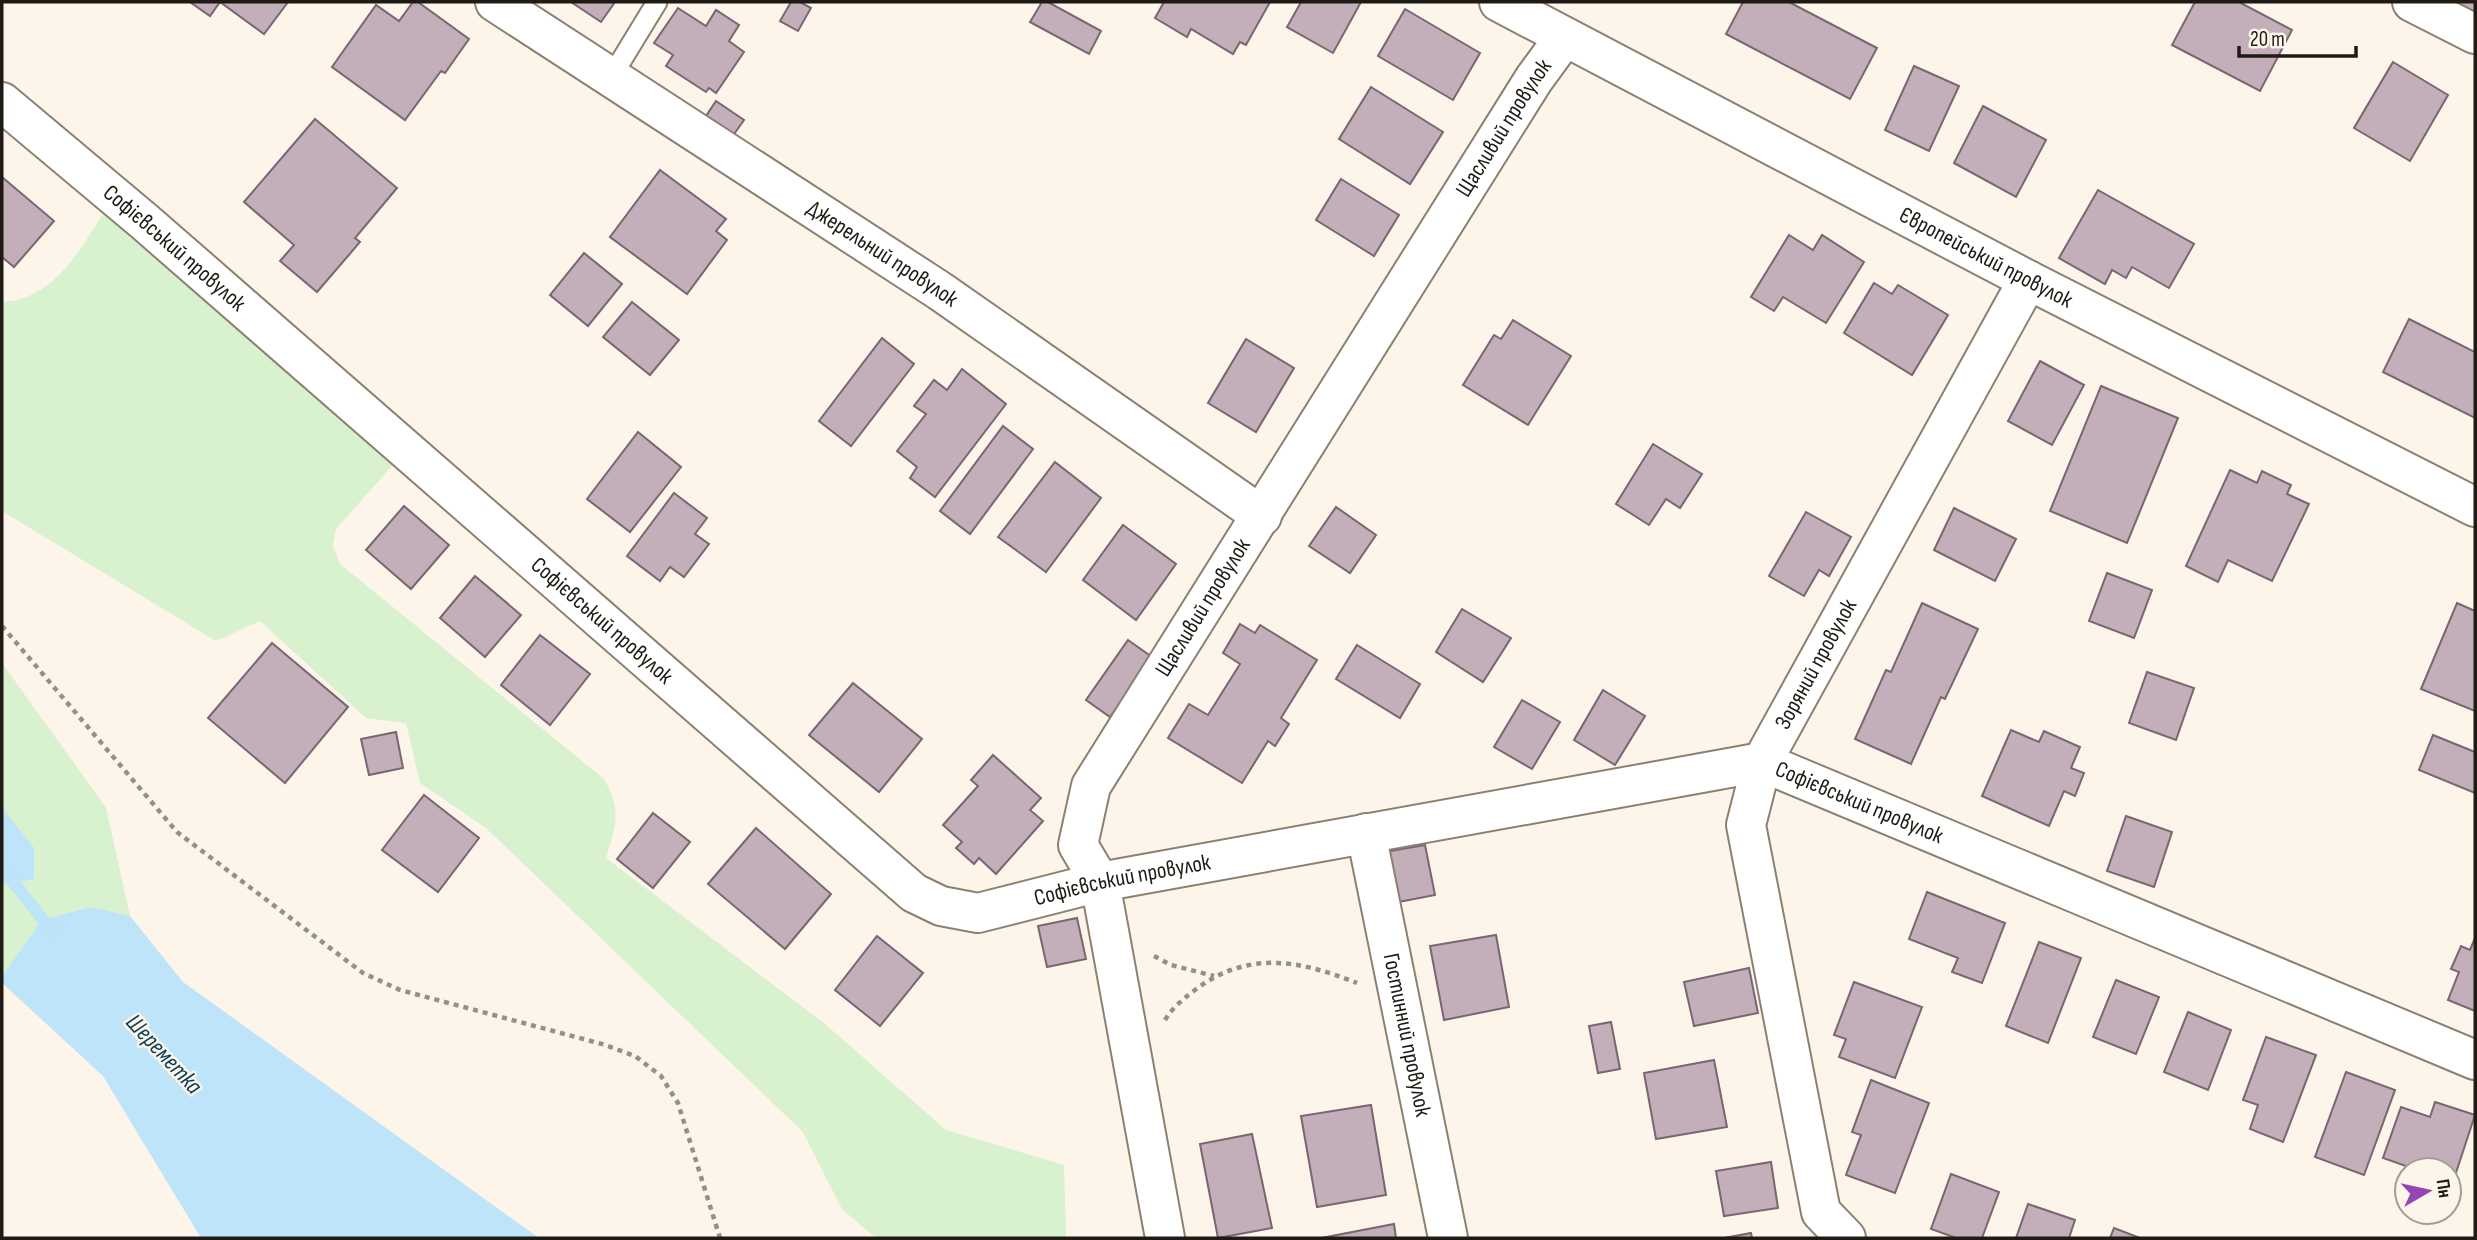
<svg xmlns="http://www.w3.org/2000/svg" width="2477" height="1240" font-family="'Sofia Sans Condensed',sans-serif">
<rect width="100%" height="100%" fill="#fdf4ea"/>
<g fill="#d8f1ce">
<path d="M114,197l292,253 -70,79 -3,17 7,18 264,215c18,32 12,46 2,79l219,166 121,106 118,35 2,73h-190l-34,-29 -39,-77 -317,-304 -66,-45 -14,-60 -40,-5 -106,-97 -44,20 -214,-130v-209c57,-2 83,-63 112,-105z"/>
<polygon points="2,663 106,808 130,916 90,907 42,920 2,976"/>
</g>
<g fill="#bde4f8">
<polygon points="2,808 34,848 34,879 2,885"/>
<polygon points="90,907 130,916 183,982 539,1238 201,1238 103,1076 2,983 2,976 42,920"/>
</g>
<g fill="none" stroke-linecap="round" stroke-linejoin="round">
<polyline stroke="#bde4f8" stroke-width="12" points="2,868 52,931"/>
</g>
<g fill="#c3afba" stroke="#796671" stroke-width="2">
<polygon points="190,2 288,2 264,34 220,2 210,16"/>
<polygon points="413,2 418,2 469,39 445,73 441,71 405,120 332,67 376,5 399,21"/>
<polygon points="571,2 615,2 601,22"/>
<polygon points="791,2 800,2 811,8 798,31 780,21"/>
<polygon points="1042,2 1048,2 1101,31 1089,54 1030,22"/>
<polygon points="1164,2 1270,2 1246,45 1240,42 1233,54 1191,29 1187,37 1155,18"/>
<polygon points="1301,2 1361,2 1333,53 1287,27"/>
<polygon points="1743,2 1789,2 1877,48 1850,99 1726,34"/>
<polygon points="2195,2 2239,2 2292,30 2260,91 2172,45"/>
<polygon points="2455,2 2475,2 2475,12"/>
<polygon points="678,8 706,26 716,10 739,25 729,41 744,52 716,93 709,88 706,92 666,66 673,55 654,43"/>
<polygon points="1405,9 1480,53 1453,100 1378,56"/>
<polygon points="2393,62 2448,95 2410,161 2354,128"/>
<polygon points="1914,66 1959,86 1929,151 1885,130"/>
<polygon points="1371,87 1443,132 1410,184 1339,139"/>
<polygon points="716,101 744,120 732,137 704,119"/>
<polygon points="1983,106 2046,140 2016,197 1954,163"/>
<polygon points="315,119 397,188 355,238 360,242 317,292 280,261 294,245 244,202"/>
<polygon points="660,170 726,219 716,231 727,240 687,294 610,237"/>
<polygon points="2,177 54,221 14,267 2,257"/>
<polygon points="1341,179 1399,215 1374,256 1316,220"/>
<polygon points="2098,190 2194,244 2169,288 2132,267 2126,278 2112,270 2105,284 2059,258"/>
<polygon points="1789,235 1813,250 1822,235 1864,262 1826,323 1783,297 1774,311 1751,297"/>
<polygon points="584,253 622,284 588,326 550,295"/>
<polygon points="1874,283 1892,294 1898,285 1948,315 1912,375 1844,333"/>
<polygon points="632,302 679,340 650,375 603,337"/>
<polygon points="2409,319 2475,352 2475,418 2383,372"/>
<polygon points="1513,320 1571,356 1528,425 1463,385 1494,335 1501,339"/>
<polygon points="882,338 914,364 851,446 819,421"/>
<polygon points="1246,339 1294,368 1256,432 1208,403"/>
<polygon points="2040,361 2084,385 2052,445 2008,421"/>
<polygon points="962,369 1006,404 935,497 910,478 917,467 897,451 926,414 914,406 934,380 947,390"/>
<polygon points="2101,386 2178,418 2127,543 2050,511"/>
<polygon points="1003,426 1033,449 970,534 940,511"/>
<polygon points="638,432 681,467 630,532 587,499"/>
<polygon points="1653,444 1702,474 1680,508 1666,499 1649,525 1616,504"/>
<polygon points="1055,462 1101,498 1046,572 998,537"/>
<polygon points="2230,470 2257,483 2262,471 2291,485 2287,494 2309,504 2272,581 2228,560 2218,582 2186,566"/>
<polygon points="674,493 707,518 695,534 709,544 684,577 670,567 660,581 627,556"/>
<polygon points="404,506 449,545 411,589 366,550"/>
<polygon points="1336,507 1376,535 1350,573 1309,546"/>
<polygon points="1954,508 2016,539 1995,581 1934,550"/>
<polygon points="1806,512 1851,537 1829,576 1819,570 1804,596 1769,576"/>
<polygon points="1123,525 1176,564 1136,620 1083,580"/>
<polygon points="2107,573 2152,590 2134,638 2089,621"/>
<polygon points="475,576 521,615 485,657 440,618"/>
<polygon points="1922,603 1978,629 1945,699 1941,697 1911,764 1855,739 1886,670 1891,672"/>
<polygon points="2457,603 2475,611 2475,711 2421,689"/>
<polygon points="1462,609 1511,638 1483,682 1436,652"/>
<polygon points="1240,624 1255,633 1260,625 1317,660 1281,718 1289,724 1275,746 1268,741 1242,783 1168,738 1189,704 1208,715 1240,664 1223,653"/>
<polygon points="540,635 590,674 550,725 501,685"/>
<polygon points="1128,640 1152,657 1110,717 1086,700"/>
<polygon points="272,643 348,707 285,783 208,718"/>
<polygon points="1357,645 1420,684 1400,718 1336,679"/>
<polygon points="2147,672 2194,688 2176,740 2129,723"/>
<polygon points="853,683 922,739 879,792 809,735"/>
<polygon points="1603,690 1645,716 1615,765 1574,740"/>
<polygon points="1522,700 1560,722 1532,769 1494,747"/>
<polygon points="2011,730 2039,742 2044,731 2080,747 2071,768 2084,773 2075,796 2064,791 2049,826 1982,796"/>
<polygon points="396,732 403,768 369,775 361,739"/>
<polygon points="2433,735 2475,752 2475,793 2419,770"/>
<polygon points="993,755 1041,798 1030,810 1043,821 996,874 979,858 974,864 956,848 962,842 943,825 978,786 971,780"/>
<polygon points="424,795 479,838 438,892 382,850"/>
<polygon points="653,813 690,842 653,888 617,859"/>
<polygon points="2126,816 2172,832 2154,887 2107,871"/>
<polygon points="756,828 831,894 785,949 708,884"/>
<polygon points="1425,845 1435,895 1388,904 1379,853"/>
<polygon points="1927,892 2005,923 1982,983 1952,972 1958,958 1909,939"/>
<polygon points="1077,918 1086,959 1047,967 1038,926"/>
<polygon points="1496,935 1509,1007 1444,1020 1430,946"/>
<polygon points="877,936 923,973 880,1026 835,990"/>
<polygon points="2475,938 2475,1011 2448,1000 2459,972 2451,969 2461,946 2470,950"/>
<polygon points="2039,942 2081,958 2048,1043 2006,1026"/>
<polygon points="1749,968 1758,1013 1694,1026 1684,982"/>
<polygon points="2116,980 2159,997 2136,1054 2093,1037"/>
<polygon points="1854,982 1922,1007 1895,1078 1839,1057 1846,1039 1834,1035"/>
<polygon points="2188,1012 2231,1030 2208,1090 2164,1072"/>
<polygon points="1611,1022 1620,1069 1598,1073 1589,1026"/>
<polygon points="2266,1037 2316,1055 2283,1142 2250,1129 2258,1105 2243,1100"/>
<polygon points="1714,1060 1727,1127 1656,1139 1644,1073"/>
<polygon points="2346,1072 2395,1090 2364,1175 2315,1157"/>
<polygon points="1871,1080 1929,1103 1895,1193 1846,1175 1861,1135 1852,1132"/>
<polygon points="2435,1102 2475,1115 2449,1194 2449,1170 2417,1170 2383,1158 2401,1107 2430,1117"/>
<polygon points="1371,1105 1386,1195 1317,1207 1301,1116"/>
<polygon points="1252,1134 1272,1228 1218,1238 1200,1144"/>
<polygon points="1771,1162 1778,1208 1724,1216 1716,1171"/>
<polygon points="1951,1174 1999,1192 1982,1238 1956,1238 1931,1229"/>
<polygon points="2028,1204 2075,1220 2069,1238 2016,1238"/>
<polygon points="1394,1224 1396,1238 1321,1238"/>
<polygon points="2114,1228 2140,1238 2110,1238"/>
<polygon points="1751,1233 1752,1238 1724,1238"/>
</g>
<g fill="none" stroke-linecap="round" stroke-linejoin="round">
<g stroke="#8e8071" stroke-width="23">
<polyline id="lane" points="610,79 657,2"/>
</g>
<g stroke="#8e8071" stroke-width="42">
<g id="street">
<path id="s1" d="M495,2l445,289 322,225"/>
<path id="s2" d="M1499,2l529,278 447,227"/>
<polyline points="2412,2 2475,34"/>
<path id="s3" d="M2,102l143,120 769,671 27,13 37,7 122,-31 662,-120 713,298"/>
<path id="s4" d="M1366,833l82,405"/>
<path id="s5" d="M1165,1238l-65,-356 -22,-37 13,-59 443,-707 30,-41"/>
<path id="s6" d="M1846,1238l-25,-26 -75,-387 16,-63 266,-482"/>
</g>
</g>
<g stroke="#968f87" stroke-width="4.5" stroke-dasharray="5 5" stroke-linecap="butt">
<polyline points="2,626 177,832 363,973 400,990 602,1044 635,1056 661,1076 678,1103 720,1238"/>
<polyline points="1154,956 1171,965 1214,976"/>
<path d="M1165,1020c8,-13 17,-20 30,-30 53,-40 104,-30 162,-7"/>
</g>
<use href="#lane" stroke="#fff" stroke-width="19"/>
<use href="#street" stroke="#fff" stroke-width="38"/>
</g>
<g text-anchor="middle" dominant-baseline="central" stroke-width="5" stroke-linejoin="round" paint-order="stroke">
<g font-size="23" fill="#1f1a14" stroke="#fdf4ea">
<text stroke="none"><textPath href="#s5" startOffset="1242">Щасливий провулок</textPath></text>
<text stroke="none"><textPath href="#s3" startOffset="226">Софієвський провулок</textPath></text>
<text stroke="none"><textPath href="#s1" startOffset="462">Джерельний провулок</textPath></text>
<text stroke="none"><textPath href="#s2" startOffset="550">Європейський провулок</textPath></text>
<text stroke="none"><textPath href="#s5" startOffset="676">Щасливий провулок</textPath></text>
<text stroke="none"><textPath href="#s3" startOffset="793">Софієвський провулок</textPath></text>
<text stroke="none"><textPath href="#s6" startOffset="607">Зоряний провулок</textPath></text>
<text stroke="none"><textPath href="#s3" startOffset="2179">Софієвський провулок</textPath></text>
<text stroke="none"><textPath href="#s3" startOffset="1423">Софієвський провулок</textPath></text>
<text stroke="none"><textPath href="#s4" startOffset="206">Гостинний провулок</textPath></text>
</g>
<g font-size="24" font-style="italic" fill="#074158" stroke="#fdf4ea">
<text transform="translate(164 1054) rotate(47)">Шереметка</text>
</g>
</g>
<rect width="2477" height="1240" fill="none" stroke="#1f1a14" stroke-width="7"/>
<g transform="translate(2428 1191) rotate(81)"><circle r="33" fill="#fdf4ea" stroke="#a49d94" stroke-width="2"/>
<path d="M0-5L12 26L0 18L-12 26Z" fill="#9546b5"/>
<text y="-10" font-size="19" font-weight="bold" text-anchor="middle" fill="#1f1a14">Пн</text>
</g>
<path d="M2239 46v10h117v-10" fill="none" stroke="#1f1a14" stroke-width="3.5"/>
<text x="2250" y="46" font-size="21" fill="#1f1a14" stroke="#fdf4ea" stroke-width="5" paint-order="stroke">20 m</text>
</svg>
